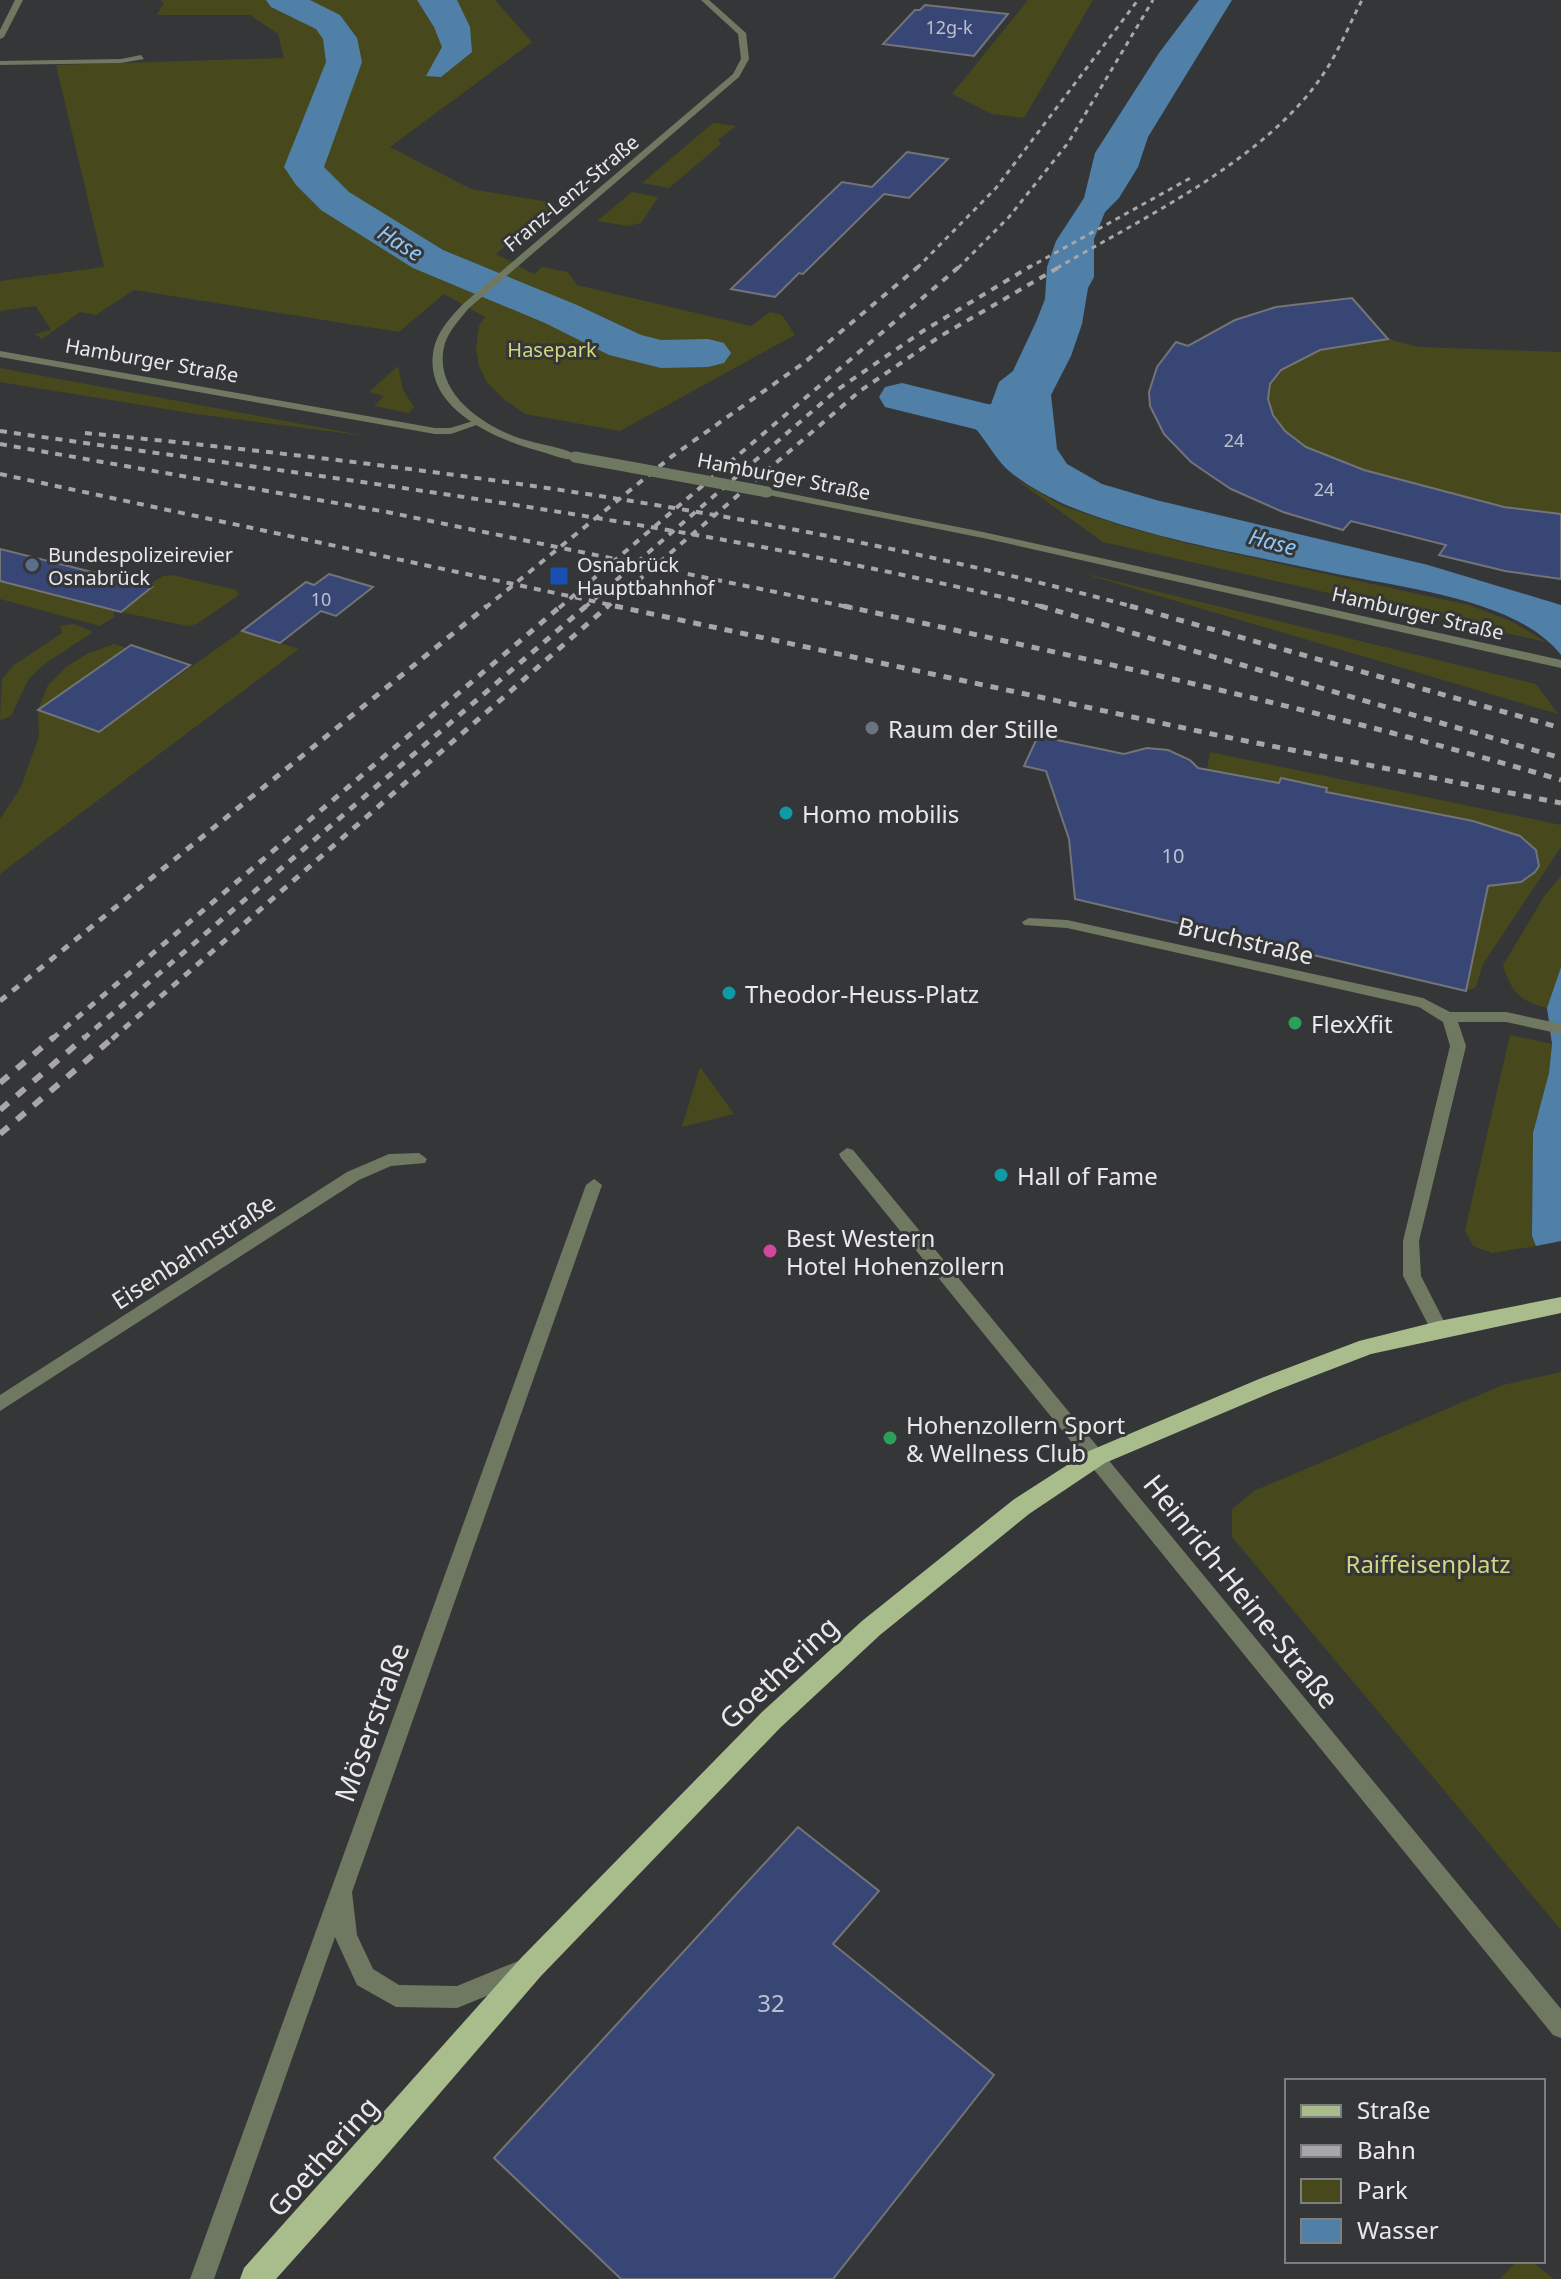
<svg xmlns="http://www.w3.org/2000/svg" width="1561" height="2279" font-family="'Noto Sans',sans-serif">
<rect width="100%" height="100%" fill="#353638"/>
<g fill="#47491d">
<polygon points="160,0 495,0 532,42 390,147 471,189 555,203 496,254 534,274 542,267 568,272 577,285 751,326 770,312 782,315 795,335 620,431 525,414 505,400 487,382 479,366 476,349 479,326 485,317 444,294 399,332 134,290 96,315 80,312 42,339 35,334 51,330 36,306 0,311 0,281 104,267 56,65 284,58 278,34 250,15 157,15 164,3"/>
<polygon points="1028,0 1093,0 1024,118 992,114 952,94"/>
<polygon points="713,123 736,126 718,140 721,144 669,188 642,183"/>
<polygon points="632,192 658,197 641,223 628,226 597,221"/>
<path d="M1388,339l31,8 142,5v162c-47,-3 -92,-17 -138,-28 -39,-11 -81,-18 -116,-39 -16,-9 -31,-23 -36,-40 -18,-55 83,-64 117,-68z"/>
<polygon points="398,366 403,390 414,407 409,413 374,406 384,396 369,392"/>
<polygon points="0,368 366,436 196,414 0,382"/>
<polygon points="1011,476 1063,506 1122,526 1189,544 1469,605 1511,621 1546,642 1103,542"/>
<polygon points="1078,572 1536,684 1558,714"/>
<polygon points="172,575 236,590 239,595 197,624 187,626 121,612 151,587 147,586 163,576"/>
<polygon points="0,581 114,610 114,617 100,626 0,599"/>
<polygon points="74,624 93,632 46,663 29,678 11,716 0,720 2,679 14,665 62,633 60,626"/>
<polygon points="242,631 299,649 0,874 0,819 21,787 39,736 38,710 48,685 66,667 87,654 114,644 126,648 38,710 99,732"/>
<path d="M1210,752l351,73v22l-78,117 -7,23 -10,4 22,-106 32,-3 15,-10 4,-14c-11,-25 -39,-31 -64,-33v-4l-149,-29 1,-4 -45,-10 -3,5 -72,-13z"/>
<path d="M1561,876v91l-14,41c-27,-6 -37,-18 -44,-43l42,-70z"/>
<polygon points="1510,1035 1552,1044 1549,1073 1533,1134 1532,1235 1536,1246 1492,1253 1473,1246 1465,1230"/>
<polygon points="700,1067 734,1114 682,1127"/>
<polygon points="1561,1372 1561,1930 1232,1537 1232,1509 1254,1491 1503,1385"/>
<polygon points="1517,2261 1531,2261 1554,2279 1500,2279"/>
</g>
<g fill="#5080a8">
<polygon points="417,0 457,0 470,27 472,52 441,77 426,76 442,47 434,27"/>
<path d="M1199,0h33l-84,137 -10,30 -19,31 -14,14 -11,27v38l-6,11 -6,36 -11,32 -20,39 6,54 10,15 35,20 54,16 272,65 133,40v50c-43,-56 -159,-67 -224,-81 -90,-20 -186,-34 -271,-69 -18,-8 -42,-21 -57,-34 -20,-18 -28,-46 -53,-57v-4l35,-6 8,-22 14,-11 23,-49 9,-23 2,-32 9,-26 28,-43 11,-45 64,-100z"/>
<polygon points="1561,967 1561,1241 1536,1246 1532,1236 1533,1133 1549,1073 1552,1044 1547,1008"/>
</g>
<g fill="none" stroke-linecap="round" stroke-linejoin="round">
<g fill="#5080a8" fill-rule="evenodd">
<polygon points="266,0 310,0 340,15 357,38 362,62 324,167 349,192 443,250 577,305 641,335 661,340 708,339 724,343 731,353 724,363 708,367 661,368 609,355 545,323 413,268 321,210 296,185 284,167 326,62 323,39 316,29 271,7"/>
<polygon points="902,383 1032,415 1039,425 1032,435 1015,439 885,407 879,397 885,387"/>
</g>
</g>
<g fill="#384675" stroke="#737478" stroke-width="2">
<polygon points="925,5 1008,14 974,56 883,44 915,10 920,10"/>
<polygon points="907,152 948,159 909,198 884,194 803,274 799,273 775,297 731,289 842,182 872,187"/>
<polygon points="1352,298 1388,339 1320,350 1281,370 1270,384 1268,399 1273,415 1285,431 1306,447 1364,470 1504,507 1561,514 1561,579 1505,571 1439,555 1446,545 1351,521 1343,530 1283,512 1231,489 1210,475 1191,462 1164,434 1150,406 1149,392 1157,367 1176,342 1188,346 1235,320 1276,307"/>
<polygon points="0,549 152,587 121,612 0,581"/>
<polygon points="329,574 373,587 336,616 321,611 280,643 242,631 306,582 314,585"/>
<polygon points="131,645 190,665 99,732 38,710"/>
<polygon points="1038,736 1124,754 1147,748 1168,750 1190,760 1198,768 1279,783 1281,778 1327,788 1326,792 1473,821 1520,836 1536,850 1539,866 1535,872 1521,882 1488,886 1466,991 1075,899 1069,839 1046,771 1024,766"/>
<polygon points="798,1827 879,1891 833,1944 994,2075 833,2279 621,2279 494,2158"/>
</g>
<g fill="none" stroke-linecap="round" stroke-linejoin="round">
<g fill="#6f7962" fill-rule="evenodd">
<polygon points="15,0 23,0 4,37 0,39 0,30"/>
<polygon points="141,55 144,59 121,63 0,65 0,61 121,59"/>
<polygon points="0,351 435,428 450,428 480,419 485,422 451,434 435,434 0,357"/>
<polygon points="1029,918 1067,920 1423,998 1450,1012 1506,1012 1561,1024 1561,1034 1506,1022 1458,1022 1466,1046 1419,1241 1421,1276 1448,1329 1445,1334 1433,1334 1403,1276 1403,1241 1450,1046 1443,1022 1419,1007 1067,928 1024,925 1022,922"/>
<polygon points="847,1148 853,1150 1561,2009 1561,2038 1553,2035 841,1158 839,1154"/>
<polygon points="419,1153 427,1159 425,1163 391,1166 359,1180 0,1411 0,1395 347,1172 389,1154"/>
<polygon points="594,1179 602,1185 352,1892 357,1935 373,1969 399,1985 457,1986 523,1959 531,1962 534,1970 531,1978 457,2008 396,2007 357,1985 335,1937 214,2279 190,2279 586,1185"/>
</g>
<g fill="#6f7962" fill-rule="evenodd">
<path d="M701,0h8l37,33 3,26 -10,18 -270,231c-9,11 -19,21 -24,35 -14,49 38,83 77,96 18,6 43,8 58,18 -9,6 -24,-1 -34,-4 -48,-12 -129,-45 -111,-109 5,-16 17,-28 28,-40l270,-230 8,-15 -3,-25z"/>
<polygon points="767,489 983,532 1561,660 1561,668 983,538 763,494 763,490"/>
</g>
<polygon fill="#a8bc8c" fill-rule="evenodd" points="1561,1297 1561,1313 1371,1354 1275,1391 1105,1463 1029,1514 880,1635 780,1728 541,1976 378,2165 276,2279 240,2279 244,2268 521,1958 762,1712 862,1621 1013,1500 1089,1451 1259,1379 1359,1341 1439,1321"/>
<g stroke="#a7a7a9" stroke-width="3" stroke-dasharray="5 5" stroke-linecap="butt">
<polyline points="917,268 996,188 1138,0"/>
<polyline points="958,268 1009,217 1068,143 1153,0"/>
<polyline points="1028,268 1194,176"/>
<path d="M1057,268c86,-50 208,-108 265,-192 16,-23 27,-51 40,-76"/>
</g>
<g stroke="#a7a7a9" stroke-width="4" stroke-dasharray="7 7" stroke-linecap="butt">
<path d="M0,431c351,50 704,93 1048,177"/>
<path d="M85,433c353,34 709,82 1053,175"/>
<polyline points="0,444 387,512 853,608"/>
<polyline points="0,474 625,608"/>
<polyline points="485,608 671,457 805,362 919,266"/>
<polyline points="559,608 960,266"/>
<polyline points="584,608 837,390 923,331 1031,266"/>
<polyline points="606,608 860,391 939,337 1061,266"/>
</g>
<g stroke="#a7a7a9" stroke-width="5" stroke-dasharray="8 8" stroke-linecap="butt">
<polyline points="615,606 1226,737 1561,803"/>
<path d="M844,606c240,52 481,104 717,174"/>
<polyline points="1040,606 1561,758"/>
<polyline points="1130,606 1561,728"/>
<polyline points="0,1001 487,606"/>
<polyline points="52,1039 561,606"/>
<polyline points="83,1039 586,606"/>
<polyline points="112,1039 608,606"/>
</g>
<g stroke="#a7a7a9" stroke-width="6" stroke-dasharray="11 11" stroke-linecap="butt">
<polyline points="0,1083 54,1037"/>
<polyline points="0,1110 85,1037"/>
<polyline points="0,1134 114,1037"/>
</g>
<polyline stroke="#6f7962" stroke-width="11" points="575,457 767,492"/>
</g>
<circle fill="#5c6f8a" stroke="#353638" stroke-width="3" cx="32" cy="565" r="8"/>
<rect fill="#1a4fb4" stroke="#353638" stroke-width="3" x="549" y="566" width="20" height="20" rx="4"/>
<circle fill="#6b7280" stroke="#353638" stroke-width="3" cx="872" cy="728" r="8"/>
<g fill="#0f9aa8" stroke="#353638" stroke-width="3">
<circle cx="786" cy="813" r="8"/>
<circle cx="729" cy="993" r="8"/>
<circle cx="1001" cy="1175" r="8"/>
</g>
<g fill="#2e9e5b" stroke="#353638" stroke-width="3">
<circle cx="1295" cy="1023" r="8"/>
<circle cx="890" cy="1438" r="8"/>
</g>
<circle fill="#d1479c" stroke="#353638" stroke-width="3" cx="770" cy="1251" r="8"/>
<g text-anchor="middle" dominant-baseline="central" stroke-width="6" stroke-linejoin="round" paint-order="stroke">
<g font-size="18" fill="#bdc0ce">
<text x="949" y="27">12g-k</text>
<text x="1234" y="440">24</text>
<text x="1324" y="489">24</text>
<text x="321" y="599">10</text>
</g>
<g font-size="20" fill="#e9e9eb" stroke="#353638">
<text transform="translate(571 193) rotate(-40)">Franz-Lenz-Straße</text>
<text transform="translate(152 360) rotate(10)">Hamburger Straße</text>
<text transform="translate(784 476) rotate(11)">Hamburger Straße</text>
<text transform="translate(1418 613) rotate(13)">Hamburger Straße</text>
</g>
<g font-size="20" fill="#d0d77f" stroke="#353638">
<text x="552" y="349">Hasepark</text>
</g>
<g font-size="20" fill="#e9e9eb" stroke="#353638" text-anchor="start">
<text x="48" y="554">Bundespolizeirevier<tspan x="48" dy="23">Osnabrück</tspan></text>
<text x="577" y="564">Osnabrück<tspan x="577" dy="23">Hauptbahnhof</tspan></text>
</g>
<g font-size="20" fill="#bdc0ce">
<text x="1173" y="855">10</text>
</g>
<g font-size="22" font-style="italic" fill="#8fc7f7" stroke="#353638">
<text transform="translate(401 242) rotate(32)">Hase</text>
<text transform="translate(1273 541) rotate(15)">Hase</text>
</g>
<g font-size="24" fill="#e9e9eb" stroke="#353638" text-anchor="start">
<text x="888" y="728">Raum der Stille</text>
<text x="802" y="813">Homo mobilis</text>
<text x="745" y="993">Theodor-Heuss-Platz</text>
<text x="1311" y="1023">FlexXfit</text>
<text x="1017" y="1175">Hall of Fame</text>
<text x="786" y="1237">Best Western<tspan x="786" dy="28">Hotel Hohenzollern</tspan></text>
<text x="906" y="1424">Hohenzollern Sport<tspan x="906" dy="28">&amp; Wellness Club</tspan></text>
</g>
<g font-size="24" fill="#e9e9eb" stroke="#353638">
<text transform="translate(1246 940) rotate(13)">Bruchstraße</text>
<text transform="translate(193 1251) rotate(-33)">Eisenbahnstraße</text>
</g>
<g font-size="24" fill="#d0d77f" stroke="#353638">
<text x="1428" y="1563">Raiffeisenplatz</text>
</g>
<g font-size="24" fill="#bdc0ce">
<text x="771" y="2002">32</text>
</g>
<g font-size="28" fill="#e9e9eb" stroke="#353638">
<text transform="translate(1242 1591) rotate(51)">Heinrich-Heine-Straße</text>
<text transform="translate(778 1672) rotate(-43)">Goethering</text>
<text transform="translate(371 1722) rotate(-70)">Möserstraße</text>
<text transform="translate(322 2156) rotate(-48)">Goethering</text>
</g>
</g>
<rect x="1285" y="2079" width="260" height="184" fill="#353638" stroke="#7d7e80" stroke-width="2"/>
<rect x="1301" y="2105" width="40" height="12" fill="#a8bc8c" stroke="#7d7e80" stroke-width="2"/>
<text x="1357" y="2119" font-size="24" fill="#e9e9eb">Straße</text>
<rect x="1301" y="2145" width="40" height="12" fill="#a7a7a9" stroke="#7d7e80" stroke-width="2"/>
<text x="1357" y="2159" font-size="24" fill="#e9e9eb">Bahn</text>
<rect x="1301" y="2179" width="40" height="24" fill="#47491d" stroke="#7d7e80" stroke-width="2"/>
<text x="1357" y="2199" font-size="24" fill="#e9e9eb">Park</text>
<rect x="1301" y="2219" width="40" height="24" fill="#5080a8" stroke="#7d7e80" stroke-width="2"/>
<text x="1357" y="2239" font-size="24" fill="#e9e9eb">Wasser</text>
</svg>
